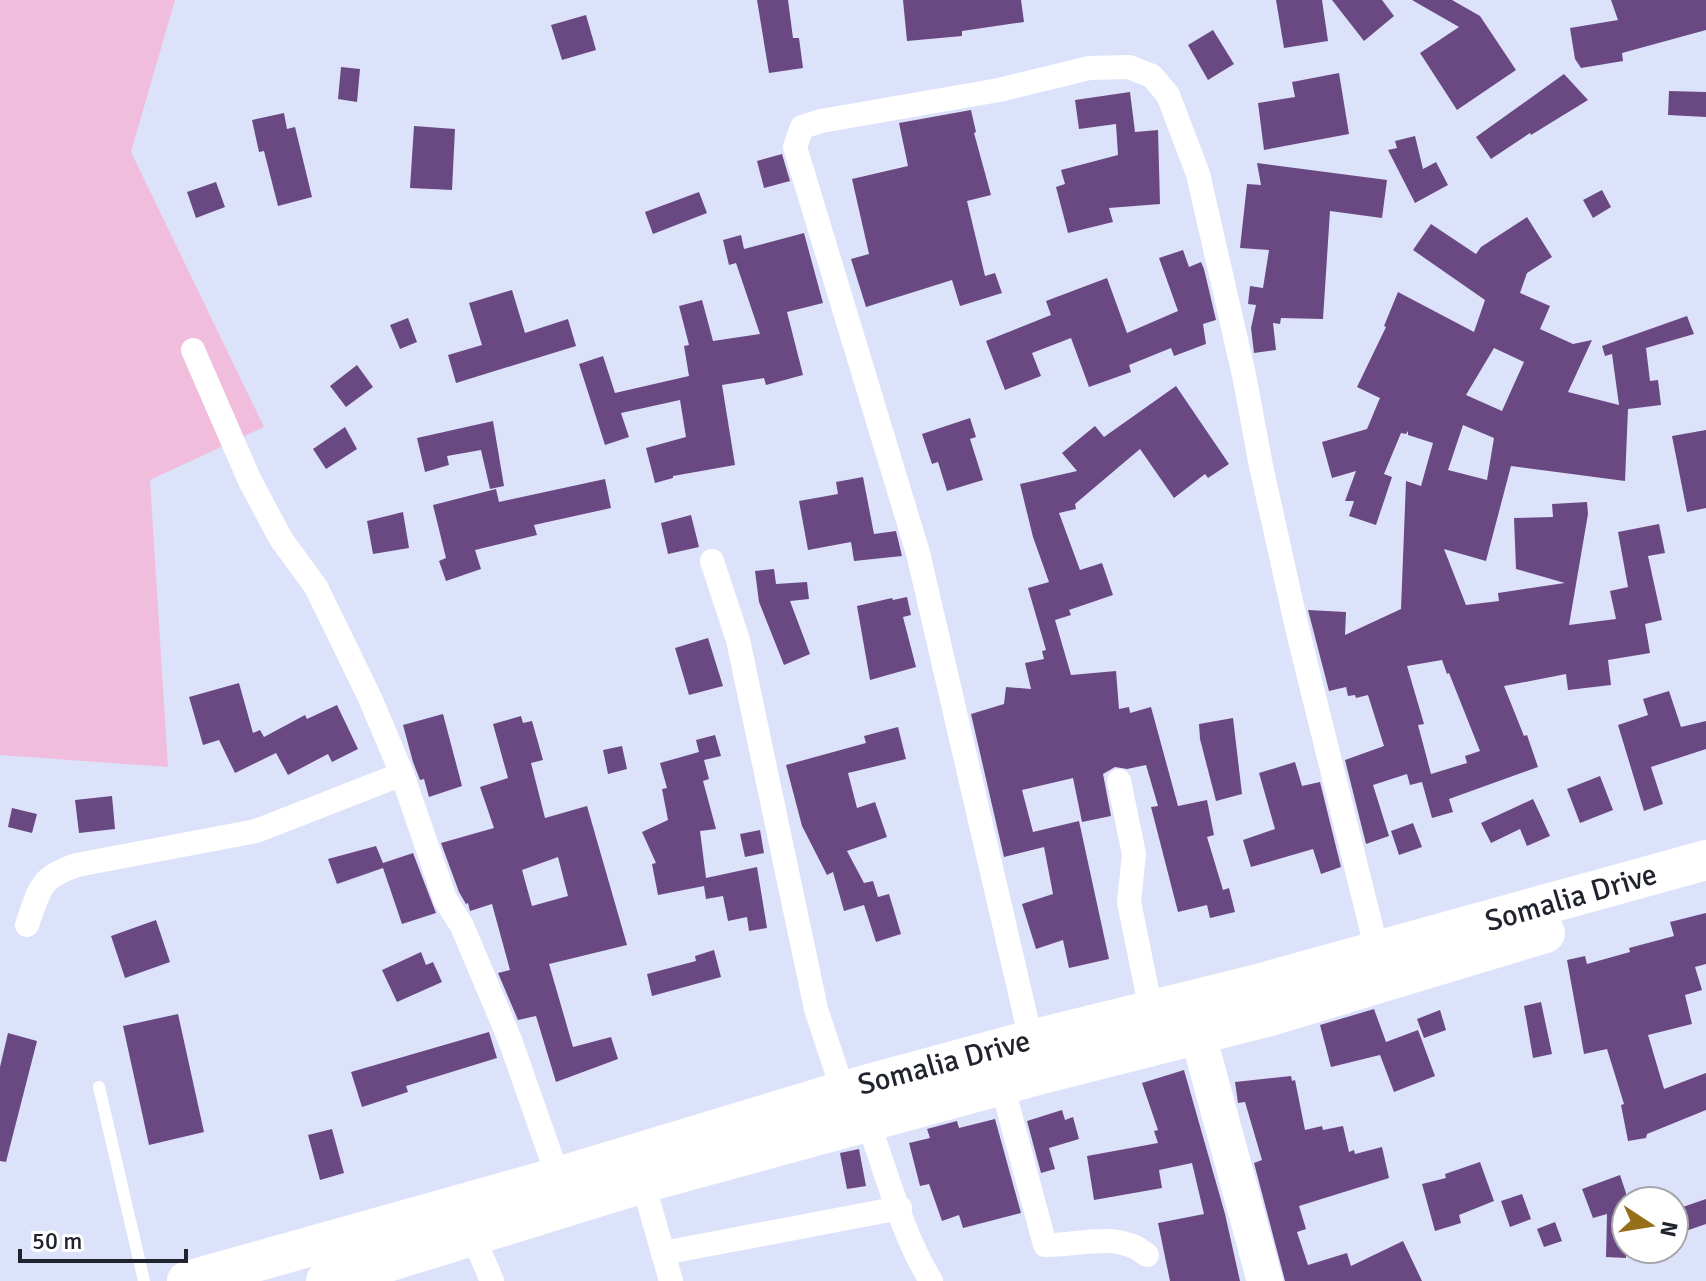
<svg xmlns="http://www.w3.org/2000/svg" width="1706" height="1281" font-family="Signika,sans-serif">
<rect width="100%" height="100%" fill="#dde2fb"/>
<polygon fill="#f0bedc" points="0,0 175,0 131,152 264,427 150,480 168,767 0,755"/>
<g fill="#6a4982" fill-rule="evenodd">
<polygon points="757,0 788,0 793,38 799,38 803,68 769,73"/>
<polygon points="903,0 1021,0 1024,22 962,31 962,36 907,41"/>
<polygon points="1276,0 1322,0 1328,41 1284,48"/>
<polygon points="1332,0 1382,0 1394,16 1364,41"/>
<polygon points="1412,0 1452,0 1480,16 1516,70 1457,110 1420,53 1459,27"/>
<polygon points="1611,0 1706,0 1706,30 1622,53 1623,61 1581,68 1575,59 1570,28 1618,20"/>
<polygon points="586,15 596,50 562,60 551,25"/>
<polygon points="1213,30 1234,64 1208,80 1188,45"/>
<polygon points="341,67 360,69 357,102 338,99"/>
<polygon points="1339,73 1349,134 1264,150 1258,103 1295,97 1292,82"/>
<polygon points="1564,74 1588,100 1531,135 1530,133 1491,159 1476,137"/>
<polygon points="1669,91 1706,92 1706,117 1668,115"/>
<polygon points="1130,92 1135,132 1158,130 1160,204 1109,208 1113,222 1068,233 1056,187 1065,184 1061,170 1118,155 1116,124 1079,129 1075,100"/>
<polygon points="971,110 976,132 974,133 991,195 967,201 985,276 995,273 1002,293 960,306 952,280 866,307 851,259 869,254 852,179 908,166 899,123"/>
<polygon points="284,113 287,129 295,127 312,197 278,206 264,151 259,152 252,120"/>
<polygon points="414,126 455,129 452,190 410,188"/>
<polygon points="1415,136 1423,169 1436,162 1448,185 1415,203 1388,150 1397,148 1395,141"/>
<polygon points="782,154 790,181 764,188 757,161"/>
<polygon points="1257,163 1387,180 1382,218 1330,211 1323,319 1281,318 1280,324 1273,323 1276,350 1254,353 1251,328 1256,305 1248,304 1250,286 1263,288 1269,250 1240,248 1247,184 1261,185"/>
<polygon points="216,182 225,207 196,218 187,192"/>
<polygon points="1602,190 1611,207 1593,218 1583,200"/>
<polygon points="699,192 707,213 653,234 645,212"/>
<path d="M1527,217l25,40 -25,16 -7,20 30,13 -10,23 33,15 19,-4 -24,52 51,13 -7,-51 -7,2 -3,-10 85,-30 7,18 -48,14 4,33 8,-1 3,25 -33,4 -3,72 -114,-15 -25,95 -42,-12 22,56 33,-4 -1,-8 67,-10 -49,-14 -2,-51 39,-1 -1,-13 35,-2 1,12 -19,111 47,-6 -6,-28 18,-4 -10,-55 41,-8 6,29 -17,3 14,64 -17,4 5,29 -42,7 3,25 -43,5 -2,-16 -62,12 20,50 3,-1 11,32 -89,32 4,13 -21,6 -10,-36 -12,3 -3,-11 -34,11 16,51 -23,8 -21,-84 39,-14 -16,-51 -12,3 -1,-3 -7,1 -2,-9 -17,4 -21,-81 38,2 -1,23 56,-26 5,-128 15,5 12,-43 -25,-8v-4l-2,3 -5,-1 -17,41 8,3 -16,48 -27,-9 5,-15h-9l11,-30 -24,7 -10,-36 45,-13 13,-31 -23,-11 29,-60 -2,-1 14,-34 76,40 11,-32 -72,-50 18,-26 45,30 5,-7zM1494,348l30,14 -22,49 -36,-16zM1463,425l31,13 -7,42 -39,-10zM1442,660l5,14 2,-1 31,78 -15,5 2,7 -36,11 -13,-49 6,-1 -17,-58z"/>
<polygon points="804,233 823,303 787,312 803,375 766,385 764,378 722,385 735,465 673,476 673,478 655,483 646,448 686,437 680,400 621,413 629,437 605,445 579,364 603,356 615,393 689,376 684,346 689,345 679,306 702,300 713,341 760,334 736,263 729,265 723,240 741,235 744,249"/>
<polygon points="1183,250 1189,267 1201,262 1204,269 1216,320 1203,324 1206,344 1174,356 1171,348 1129,365 1131,372 1089,387 1071,338 1032,353 1041,376 1005,390 986,341 1051,315 1046,301 1107,278 1127,333 1178,311 1159,258"/>
<polygon points="512,290 525,333 568,319 576,346 456,383 448,355 482,345 469,303"/>
<polygon points="408,318 417,342 400,349 390,325"/>
<polygon points="357,365 373,387 346,407 330,386"/>
<polygon points="1176,386 1229,464 1208,478 1205,474 1174,498 1140,449 1075,504 1076,509 1059,513 1080,570 1102,563 1113,595 1069,610 1071,615 1055,620 1071,675 1116,671 1119,709 1129,707 1130,713 1151,707 1178,806 1207,800 1214,835 1207,837 1223,890 1229,888 1235,912 1210,918 1207,905 1178,912 1151,807 1158,806 1146,765 1127,769 1115,767 1103,774 1111,816 1082,822 1073,778 1022,790 1033,832 1079,821 1109,959 1069,968 1063,940 1036,949 1022,904 1053,894 1044,847 1004,857 971,714 1004,704 1006,687 1031,689 1025,663 1044,659 1042,651 1046,650 1028,588 1049,582 1033,537 1020,484 1077,471 1062,453 1095,426 1104,437"/>
<polygon points="970,418 976,437 970,439 983,480 947,491 938,462 932,464 922,434"/>
<polygon points="493,421 504,486 490,489 481,450 447,456 449,465 425,472 417,438"/>
<polygon points="345,427 357,449 326,469 313,449"/>
<polygon points="1706,430 1706,508 1687,512 1672,436"/>
<polygon points="863,477 874,534 896,531 902,556 854,561 851,542 808,550 799,501 838,494 836,482"/>
<polygon points="605,479 611,508 534,525 537,535 475,550 481,569 446,581 439,561 446,558 433,505 496,489 499,502"/>
<polygon points="403,512 409,548 373,554 367,521"/>
<polygon points="691,515 699,547 668,554 661,523"/>
<polygon points="774,569 776,584 807,582 809,599 790,601 810,654 784,665 759,602 755,571"/>
<polygon points="907,597 911,615 903,617 916,667 870,680 857,606 892,598 893,600"/>
<polygon points="708,638 723,686 689,695 675,648"/>
<polygon points="239,683 253,733 260,730 264,737 305,715 307,719 337,705 358,749 332,762 328,754 288,775 276,753 235,773 219,740 203,745 189,697"/>
<polygon points="1669,691 1681,727 1706,721 1706,749 1651,767 1663,804 1644,811 1618,725 1648,715 1643,699"/>
<polygon points="443,714 462,786 429,797 424,779 420,780 413,762 403,725"/>
<path d="M521,716l2,7 9,-2 11,39 -12,3 14,55 42,-12 40,139 -78,19 24,83 38,-10 7,22 -62,23 -20,-66 -18,4 -20,-47 12,-3 -18,-66 -22,7 -2,-8 -2,1 -7,-12 -18,-49 53,-15 -14,-41 28,-9 -15,-54zM558,857l10,39 -36,10 -10,-36z"/>
<polygon points="1233,718 1242,794 1216,801 1200,739 1199,724"/>
<polygon points="898,727 906,759 848,773 857,808 875,802 887,837 847,851 864,883 873,881 878,897 889,894 901,934 876,942 864,905 844,911 833,872 827,875 802,826 786,765 866,743 864,736"/>
<polygon points="715,735 721,756 704,760 709,779 703,781 716,829 700,831 706,878 757,867 767,928 749,931 747,917 728,921 723,896 706,899 704,886 658,895 652,864 656,863 642,832 668,820 662,789 667,788 660,763 699,752 696,740"/>
<polygon points="622,746 627,769 608,774 603,750"/>
<polygon points="1295,762 1302,786 1320,782 1341,867 1321,874 1313,849 1251,867 1243,840 1275,829 1259,773"/>
<polygon points="1600,776 1613,810 1580,823 1567,789"/>
<polygon points="112,796 115,829 79,833 75,800"/>
<polygon points="1533,799 1550,836 1527,846 1520,829 1491,843 1481,823"/>
<polygon points="12,808 37,814 32,833 8,827"/>
<polygon points="1413,823 1422,847 1399,855 1391,831"/>
<polygon points="760,830 764,853 745,857 740,834"/>
<polygon points="376,846 383,863 413,853 436,913 402,924 383,868 337,884 328,859"/>
<polygon points="1706,913 1706,964 1695,967 1702,990 1685,995 1692,1024 1648,1035 1664,1089 1706,1073 1706,1110 1647,1134 1646,1138 1628,1141 1621,1105 1624,1104 1607,1049 1584,1054 1567,960 1585,956 1587,964 1630,952 1629,948 1674,936 1670,922"/>
<polygon points="156,920 170,962 125,978 111,936"/>
<polygon points="714,950 721,977 652,996 647,974 696,961 695,956"/>
<polygon points="421,952 426,965 433,962 442,982 397,1002 382,970"/>
<polygon points="1541,1002 1552,1054 1533,1058 1524,1006"/>
<polygon points="1374,1009 1386,1042 1418,1030 1435,1076 1394,1092 1380,1055 1331,1067 1320,1025"/>
<polygon points="1440,1010 1446,1030 1424,1038 1417,1019"/>
<polygon points="178,1014 204,1132 149,1145 123,1026"/>
<polygon points="489,1032 497,1058 406,1086 408,1092 362,1107 351,1072"/>
<polygon points="8,1033 37,1041 6,1162 0,1161 0,1067"/>
<polygon points="1184,1070 1225,1214 1240,1281 1170,1281 1158,1223 1204,1214 1192,1163 1159,1170 1162,1188 1094,1200 1087,1156 1158,1143 1154,1131 1158,1130 1142,1083"/>
<polygon points="1291,1076 1292,1081 1295,1080 1305,1130 1322,1126 1323,1130 1343,1126 1349,1152 1354,1150 1355,1154 1382,1147 1389,1178 1299,1206 1306,1229 1297,1232 1308,1265 1347,1253 1351,1266 1403,1241 1422,1281 1285,1281 1254,1163 1262,1160 1245,1102 1238,1103 1235,1082"/>
<polygon points="1062,1110 1065,1120 1073,1117 1079,1139 1049,1148 1055,1169 1041,1173 1027,1121"/>
<polygon points="995,1119 1021,1213 963,1228 959,1215 942,1221 929,1184 920,1186 909,1143 930,1138 927,1129 957,1121 959,1128"/>
<polygon points="332,1129 344,1173 320,1180 308,1135"/>
<polygon points="859,1149 866,1186 847,1189 840,1153"/>
<polygon points="1480,1162 1494,1201 1459,1215 1461,1223 1435,1231 1422,1184 1446,1178 1445,1174"/>
<polygon points="1620,1175 1626,1193 1626,1258 1606,1257 1607,1214 1593,1218 1582,1189"/>
<polygon points="1522,1194 1531,1219 1510,1227 1501,1201"/>
<polygon points="1706,1199 1706,1224 1677,1234 1674,1210"/>
<polygon points="1555,1222 1562,1241 1544,1247 1537,1229"/>
</g>
<g fill="none" stroke-linecap="round" stroke-linejoin="round">
<polyline stroke="#fff" stroke-width="12" points="99,1087 144,1281"/>
<g stroke="#fff" stroke-width="24">
<polyline points="193,350 250,481 281,539 316,587 370,698 402,774 445,899 462,926 510,1040 558,1177"/>
<polyline points="712,561 738,640 816,1009 843,1091"/>
<polyline points="1119,781 1134,854 1129,902 1151,1010"/>
<path d="M27,925c13,-36 11,-47 50,-60l179,-34 146,-57"/>
<polyline points="1031,1040 918,553 795,147 802,127 821,121 999,90 1089,68 1129,67 1152,76 1168,95 1198,174 1244,375 1261,466 1297,628 1377,951"/>
<path d="M1002,1085l43,160c35,1 72,-15 102,10"/>
<path d="M868,1122c19,52 34,112 63,159"/>
<polyline points="643,1183 671,1281"/>
<polyline points="473,1236 492,1281"/>
<polyline points="663,1253 900,1208"/>
</g>
<polyline stroke="#fff" stroke-width="36" points="1198,1035 1265,1281"/>
<g stroke="#fff" stroke-width="40">
<polyline points="187,1281 558,1177 843,1091 1031,1040 1254,985 1706,860"/>
<polyline points="326,1281 643,1183 1038,1075 1270,1016 1545,933"/>
</g>
</g>
<g text-anchor="middle" dominant-baseline="central" stroke-width="8" stroke-linejoin="round" paint-order="stroke">
<g font-size="30" fill="#21242f" stroke="#fff">
<text transform="translate(1571 898) rotate(-16)">Somalia Drive</text>
<text transform="translate(944 1063) rotate(-15)">Somalia Drive</text>
</g>
</g>
<g transform="translate(1650 1225) rotate(102)"><circle r="38" fill="#ffffff" stroke="#a6a7ac" stroke-width="2"/>
<path d="M0-6L14 30L0 20L-14 30Z" fill="#976f1a"/>
<text y="-12" font-size="22" font-weight="bold" text-anchor="middle" fill="#21242f">N</text>
</g>
<path d="M20 1249v12h166v-12" fill="none" stroke="#21242f" stroke-width="4"/>
<text x="32" y="1249" font-size="24" fill="#21242f" stroke="#ffffff" stroke-width="6" paint-order="stroke">50 m</text>
</svg>
